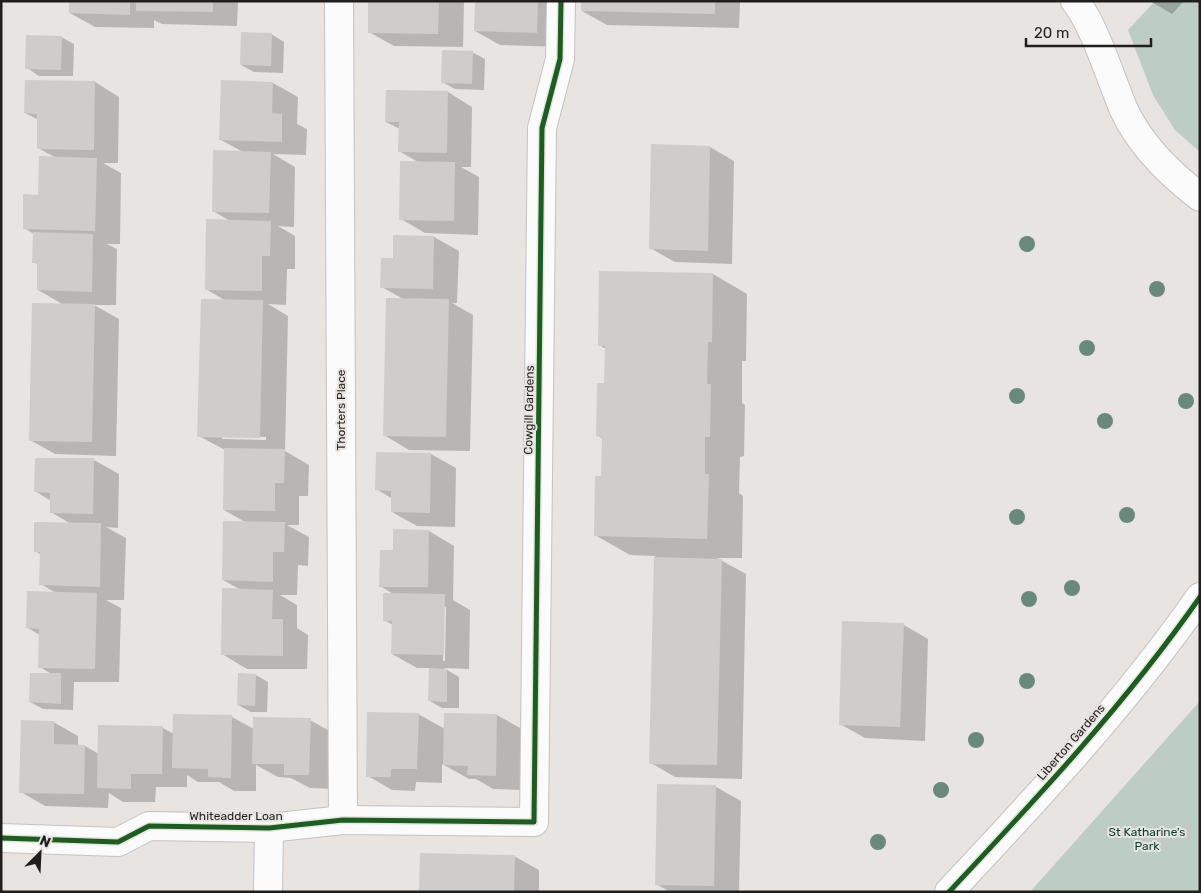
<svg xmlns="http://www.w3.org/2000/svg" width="1201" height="893" font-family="Rubik,sans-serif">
<rect width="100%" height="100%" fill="#e7e4e2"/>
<g fill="#becdc4">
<polygon points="1155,1 1200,1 1200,152 1175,130 1153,95 1128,30"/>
<polygon points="1200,701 1200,892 1030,892"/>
</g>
<g fill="#0003" fill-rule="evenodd">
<polygon points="70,1 238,1 237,26 162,24 154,20 154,28 95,27 70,13"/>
<polygon points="370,1 464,1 463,47 394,46 369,32"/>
<polygon points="476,1 562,1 562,47 500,45 475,31"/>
<polygon points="582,1 740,1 739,28 607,25 582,11"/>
<polygon points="1150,1 1184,1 1172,14"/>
<polygon points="271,34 284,42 283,73 254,72 241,65"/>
<polygon points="61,37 74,44 73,76 39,76 27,68"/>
<polygon points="472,52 485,59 484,90 455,89 442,82"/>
<polygon points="95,82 119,97 118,163 103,163 121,173 120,244 107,244 117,249 116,305 94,305 119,319 116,456 55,454 30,440 64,305 38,290 39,265 33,262 34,234 24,228 56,158 38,148 39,120 25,113"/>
<path d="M273,83l25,14 -1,27 10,5 -1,26 -33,-1 22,13 -1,60 -16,-1 17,10v33h-8l-1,36 -18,-1 20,12 -3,135 24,14 -1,31h-9v29h-12l22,12 -1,29 -10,-1 -1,30h-17l17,10v23l11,7 -1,34h-60l-25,-15 19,-64 -18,-10 24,-57 -23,-13 1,-60 -26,-14 27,-135 -20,-12 24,-68 -17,-10 30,-59 -22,-12zM222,436l44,1v3l-44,-1z"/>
<polygon points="448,92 472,107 471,167 461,167 479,177 478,235 425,233 401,219 418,162 399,151 400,129 386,122"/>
<polygon points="710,147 734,161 732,264 675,262 650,248"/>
<polygon points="434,237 459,251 457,303 452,303 473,315 470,451 409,450 384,435 403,299 382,287"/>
<polygon points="713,274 747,294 746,361 742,361 742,403 745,405 744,456 740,457 739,493 743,496 742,558 717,558 746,574 742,779 675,777 651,763 655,556 630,555 595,535 602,478 603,439 597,435 606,384 606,349 599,345"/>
<polygon points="431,454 456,468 455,527 417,526 392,512 393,499 376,489"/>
<polygon points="36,459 94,460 119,474 118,528 106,527 126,538 124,600 106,600 121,608 119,682 74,682 73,710 43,709 30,702 53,675 40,667 40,635 28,628 56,593 41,584 42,555 35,551 71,524 51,512 51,501 35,491"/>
<path d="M429,531l25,15 -1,54 17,10 -1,59 -25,-1 15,9v31h-17l-12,-7v-33h-13l-25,-14 1,-29 -9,-5 11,-25 -15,-9 14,-34zM444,607h2l-1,54h-2z"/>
<polygon points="904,625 928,639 925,741 865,738 840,724"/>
<polygon points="256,675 268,682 267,712 251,712 238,705"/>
<polygon points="418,714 445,729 445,714 497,715 522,729 521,790 493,789 476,779 469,779 442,764 442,783 416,782 415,791 392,790 368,776"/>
<polygon points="232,717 254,729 310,720 335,734 333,789 310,788 291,778 278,777 256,765 256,791 234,791 219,782 198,782 187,775 187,787 156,787 155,802 123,802 109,793 108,808 45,806 21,792 53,722 78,736 78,746 85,746 99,754 163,728 174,734"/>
<polygon points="658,785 716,787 741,801 739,892 670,892 656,884"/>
<polygon points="514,856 539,870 539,892 420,892"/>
<polygon points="1,891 26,891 27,892 1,892"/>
</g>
<g fill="#cfcdcb">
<polygon points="69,1 130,1 130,15 69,13"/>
<polygon points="136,1 213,1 213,12 136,11"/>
<polygon points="368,1 439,1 438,34 368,33"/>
<polygon points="475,1 538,1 537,33 474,31"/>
<polygon points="581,1 715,1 715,14 581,11"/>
<polygon points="241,32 272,33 271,66 240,65"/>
<polygon points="26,35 62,36 61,70 25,69"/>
<polygon points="442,50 473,51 472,84 441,83"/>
<polygon points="25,80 95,81 94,150 37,149 37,114 24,113"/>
<polygon points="221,80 273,82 272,113 282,114 282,142 219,140"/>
<polygon points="386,90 448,91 447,153 398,152 399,122 385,122"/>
<polygon points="651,144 710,146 708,251 649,249"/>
<polygon points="213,150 271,152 269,213 212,212"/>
<polygon points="39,156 97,158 95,231 23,229 23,194 38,195"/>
<polygon points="400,161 455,162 454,221 399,220"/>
<polygon points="206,219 271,221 270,256 262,256 262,291 205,290"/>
<polygon points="33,232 93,234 92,292 37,290 37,263 32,263"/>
<polygon points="393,235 434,236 433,289 380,288 381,258 393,258"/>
<polygon points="599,271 713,273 712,342 708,342 707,384 711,384 710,437 705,437 705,474 709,474 707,539 594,536 595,476 601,476 602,437 596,436 597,383 604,383 605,346 598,346"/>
<polygon points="386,298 449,299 446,437 383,436"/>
<polygon points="201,299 263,300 260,438 197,437"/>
<polygon points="32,303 95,304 92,442 29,441"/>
<polygon points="224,448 285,449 284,483 275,483 275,511 223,510"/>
<polygon points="376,452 431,453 430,513 391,512 391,491 375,490"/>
<polygon points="35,458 94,458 93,514 50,513 50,493 34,492"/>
<polygon points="223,521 285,522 284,552 273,552 273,582 222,580"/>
<polygon points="34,522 101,523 100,587 39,585 40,552 34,552"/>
<polygon points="393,529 429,530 428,587 379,587 380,550 393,550"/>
<polygon points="654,557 722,559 717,765 649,764"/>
<polygon points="222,588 273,590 272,619 283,619 283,656 221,655"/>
<polygon points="27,591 97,593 95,669 38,668 39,629 26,628"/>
<polygon points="383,593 445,594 444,655 391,654 392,621 383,621"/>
<polygon points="842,621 904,623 900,727 839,725"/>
<polygon points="429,668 447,669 447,702 428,701"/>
<polygon points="30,673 61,673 61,704 29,702"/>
<polygon points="238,673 256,674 255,706 237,705"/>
<polygon points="367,712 419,713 417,769 391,769 391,777 366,777"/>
<polygon points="444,713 497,714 496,776 467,775 468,766 443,765"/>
<polygon points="173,714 232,715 231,778 208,777 208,769 172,768"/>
<polygon points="253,717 311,718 309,775 284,775 284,764 252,764"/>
<polygon points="21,720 54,721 54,744 85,745 84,794 19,793"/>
<polygon points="98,725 163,726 162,774 131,774 131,789 97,788"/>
<polygon points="657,784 716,785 714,886 655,885"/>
<polygon points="420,853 515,855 514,892 419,892"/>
</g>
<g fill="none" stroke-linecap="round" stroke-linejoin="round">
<g stroke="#c5c2c1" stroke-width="30">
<g id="street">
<polyline points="339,1 343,820"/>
<path d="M1075,1c20,25 36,79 49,109 16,35 46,64 76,87"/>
<polyline points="1,838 118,842 149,826 269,828 343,820 534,822 542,128 560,59 561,1"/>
<polyline points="268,892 269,828"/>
</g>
</g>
<g stroke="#c5c2c1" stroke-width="30">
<path id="primary" d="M949,892c88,-94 177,-189 251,-295"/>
</g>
<use href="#street" stroke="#fbfbfb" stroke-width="28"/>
<use href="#primary" stroke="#fbfbfb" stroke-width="28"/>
<g stroke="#e8e4e1" stroke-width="8">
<g id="cycleway">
<polyline points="1,838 118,842 149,826 269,828 343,820 534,822 542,128 560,59 561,1"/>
<path d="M949,892c88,-94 177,-189 251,-295"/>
</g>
</g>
<use href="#cycleway" stroke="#1b5e20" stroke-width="5"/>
</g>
<g fill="#6a897d">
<circle cx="1027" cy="244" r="8"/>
<circle cx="1157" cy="289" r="8"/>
<circle cx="1087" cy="348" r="8"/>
<circle cx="1017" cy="396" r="8"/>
<circle cx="1186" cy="401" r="8"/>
<circle cx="1105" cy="421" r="8"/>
<circle cx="1127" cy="515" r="8"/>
<circle cx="1017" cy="517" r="8"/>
<circle cx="1072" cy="588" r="8"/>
<circle cx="1029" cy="599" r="8"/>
<circle cx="1027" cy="681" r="8"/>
<circle cx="976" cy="740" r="8"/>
<circle cx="941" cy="790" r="8"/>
<circle cx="878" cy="842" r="8"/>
</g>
<g text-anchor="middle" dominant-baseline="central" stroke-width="4" stroke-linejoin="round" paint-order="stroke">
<g font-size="12" fill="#211f1e" stroke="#e8e4e1">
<text transform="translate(341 410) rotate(-90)">Thorters Place</text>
<text transform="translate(529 410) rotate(-89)">Cowgill Gardens</text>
<text transform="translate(1071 742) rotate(-49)">Liberton Gardens</text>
<text x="236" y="816">Whiteadder Loan</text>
</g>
<g font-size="12" fill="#043e2b" stroke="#e8e4e1">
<text x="1147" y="832">St Katharine's<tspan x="1147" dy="14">Park</tspan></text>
</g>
</g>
<rect width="1201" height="893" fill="none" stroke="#211f1e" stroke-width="5"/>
<g transform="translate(40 853) rotate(24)" stroke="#e8e4e1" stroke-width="4" paint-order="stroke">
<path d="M0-4L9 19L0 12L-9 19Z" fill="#211f1e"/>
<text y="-8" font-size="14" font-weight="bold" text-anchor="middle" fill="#211f1e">N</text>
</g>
<path d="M1026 38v8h125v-8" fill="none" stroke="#211f1e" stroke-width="2.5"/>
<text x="1034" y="38" font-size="15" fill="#211f1e" stroke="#e8e4e1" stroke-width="4" paint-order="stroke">20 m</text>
</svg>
